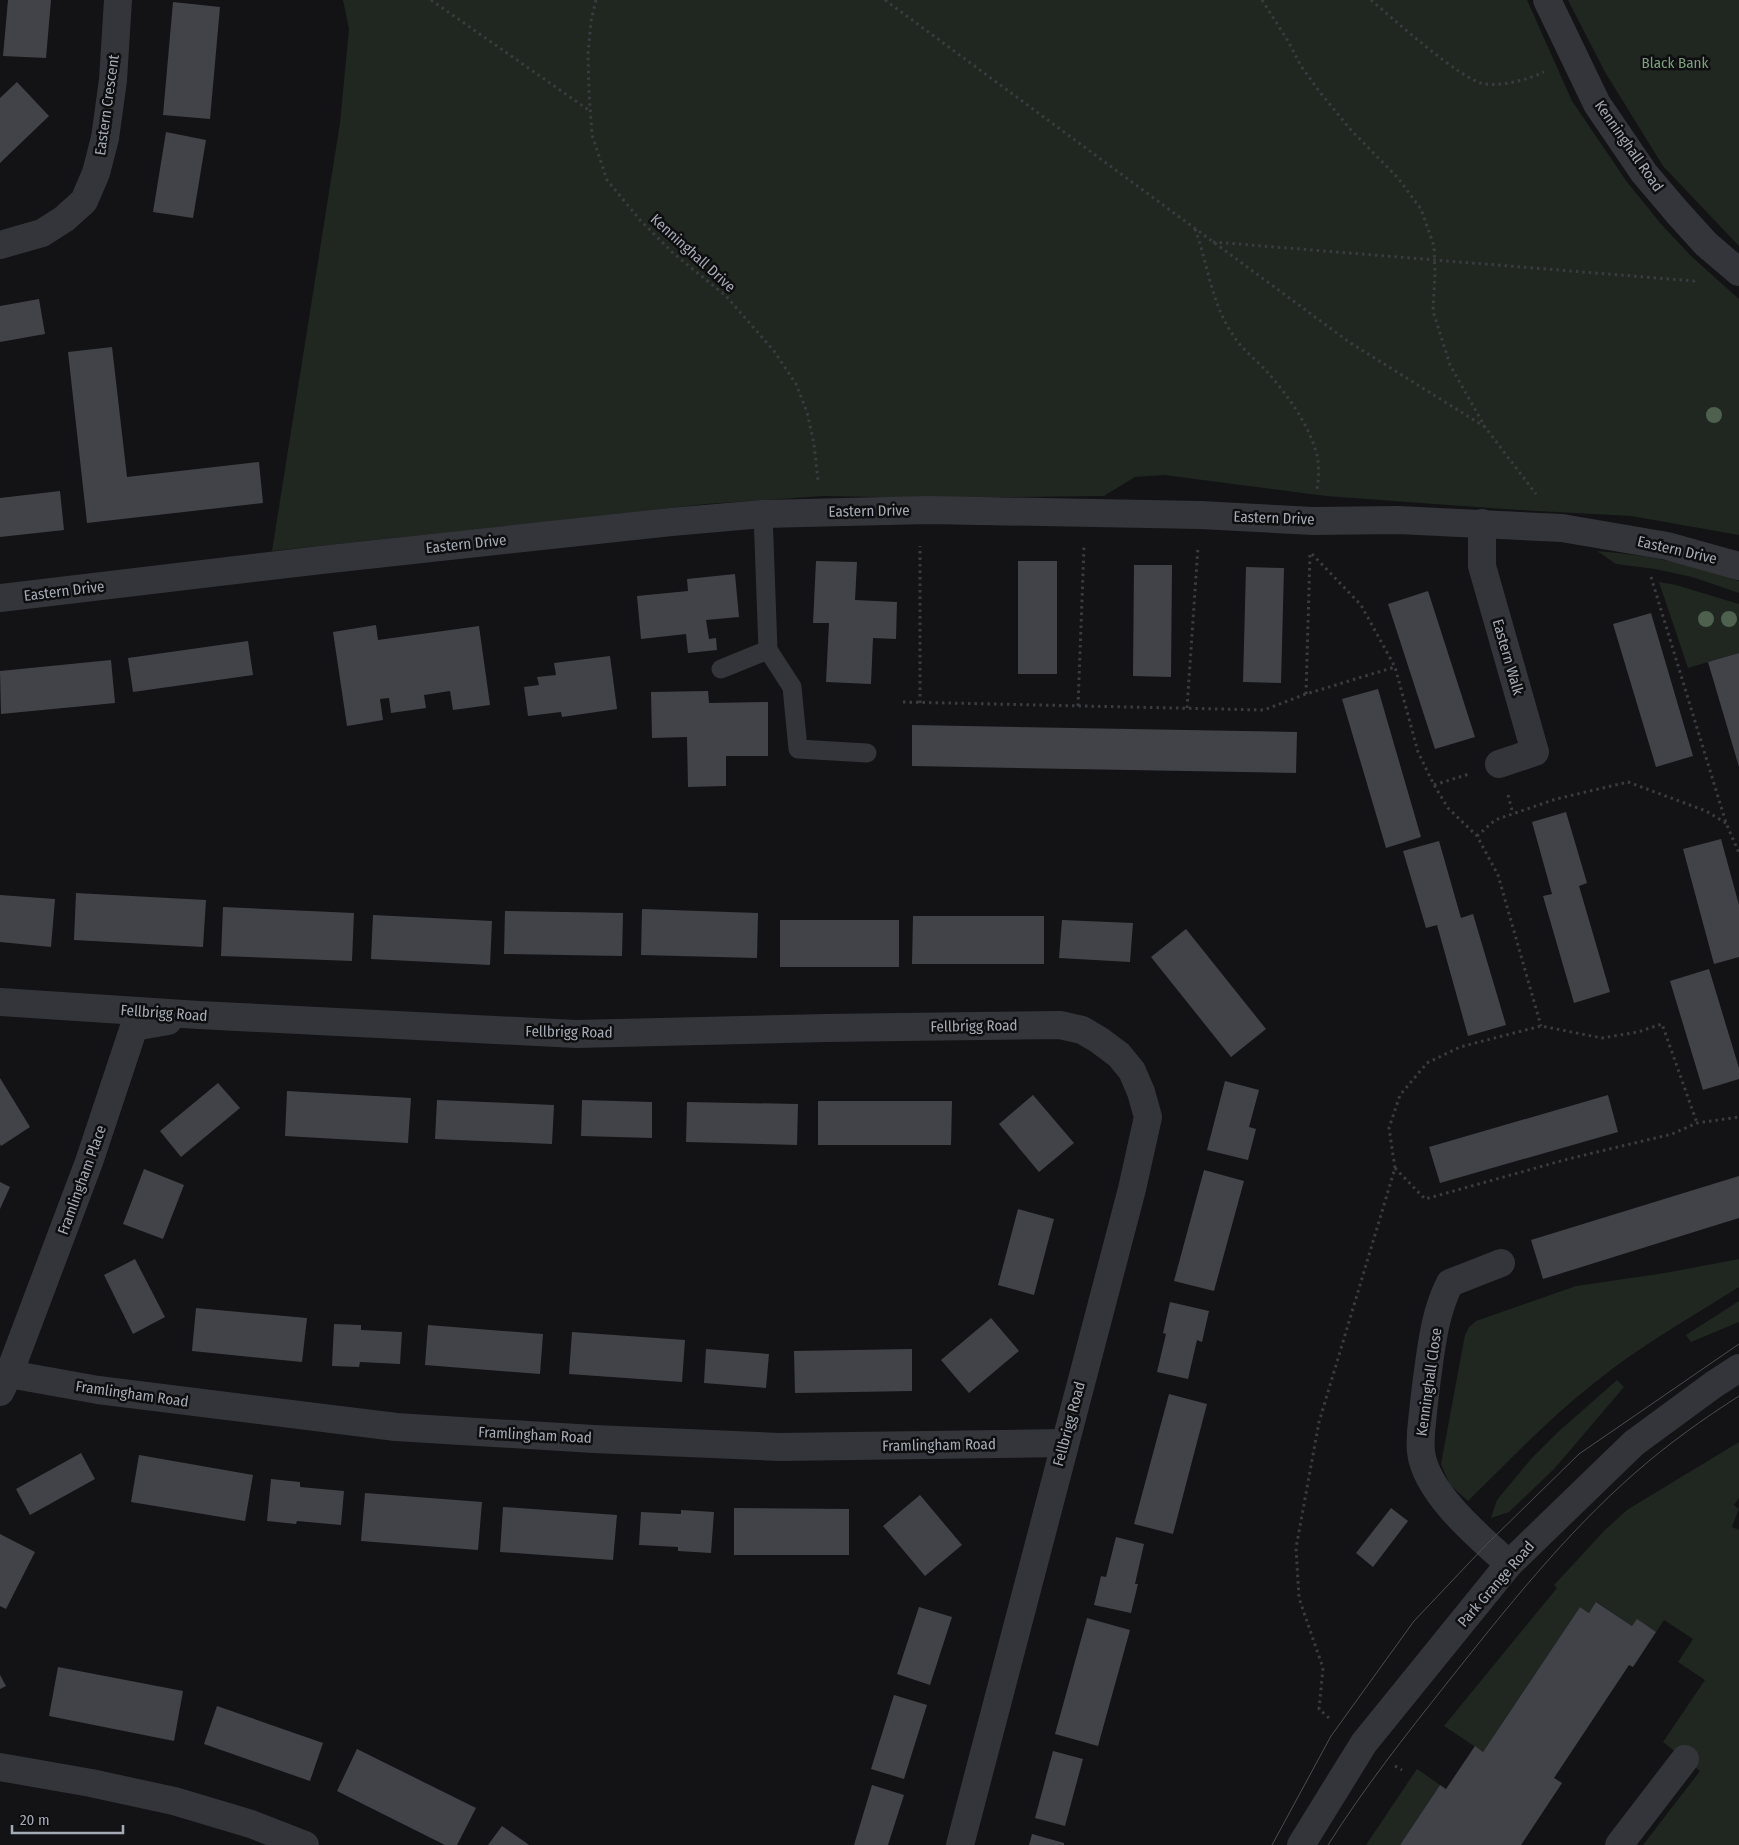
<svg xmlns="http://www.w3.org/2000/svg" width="1739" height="1845" font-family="'Fira Sans Condensed',sans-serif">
<rect width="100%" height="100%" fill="#131315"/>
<g fill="#1f2720">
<polygon points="343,0 1527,0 1572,101 1627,182 1661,224 1691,256 1739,299 1739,535 1631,516 1503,509 1326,496 1164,475 1135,477 1104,496 938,498 823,496 706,504 526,524 272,551 340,123 349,29"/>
<polygon points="1568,0 1739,0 1739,246 1663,166 1605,72"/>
<path d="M1597,551c51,4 94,13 142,30v12l-47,-16 -37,-8 -39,-5z"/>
<polygon points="1659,582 1676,585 1739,604 1739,653 1688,668"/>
<path d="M1739,1259v28c-49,31 -101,60 -146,97 -45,35 -84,77 -125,117l-18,-16 -9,-21 24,-129 4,-8 7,-6 100,-35 89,-13z"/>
<polygon points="1739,1301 1739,1322 1691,1342 1686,1335"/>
<polygon points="1617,1380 1624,1387 1555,1468 1509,1512 1491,1518 1497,1500 1531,1459 1558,1432"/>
<polygon points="1739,1442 1739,1498 1734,1505 1739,1509 1732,1527 1739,1530 1739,1845 1643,1845 1700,1771 1663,1742 1705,1680 1678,1662 1693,1639 1664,1620 1656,1632 1632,1626 1597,1602 1589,1613 1580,1607 1483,1752 1444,1726 1557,1588 1554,1585 1605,1530 1627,1510"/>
<polygon points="1417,1769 1440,1785 1400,1845 1366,1845"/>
</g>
<g fill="#424348">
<polygon points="8,0 51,0 46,58 3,56"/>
<polygon points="173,2 220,7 210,119 163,115"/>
<polygon points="17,82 49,116 0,163 0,98"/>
<polygon points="166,132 206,140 193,218 153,212"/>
<polygon points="39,299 45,334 0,342 0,306"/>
<polygon points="112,347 127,477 259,462 263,503 87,523 68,352"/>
<polygon points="60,491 64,530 0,537 0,498"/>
<polygon points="816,561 857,562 855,600 897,602 896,639 873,638 871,684 826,682 829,623 813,623"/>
<rect x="1018" y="561" width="39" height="113"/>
<polygon points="1134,565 1172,565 1171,677 1133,676"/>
<polygon points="1246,567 1284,568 1281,683 1243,682"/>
<polygon points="735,574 739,617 706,620 709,639 716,638 717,650 688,653 686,634 641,639 637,596 688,591 687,579"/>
<polygon points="1428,591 1475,737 1435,749 1388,604"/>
<polygon points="1651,613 1693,756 1656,767 1613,624"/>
<polygon points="376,625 378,640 479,626 490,705 453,710 450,691 424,695 426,708 391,713 389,698 380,699 383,720 347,726 333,632"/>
<polygon points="248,641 253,675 133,692 128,658"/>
<polygon points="1739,653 1739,767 1708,662"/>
<polygon points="610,656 617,709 562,717 561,712 528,716 524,687 539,685 537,677 556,675 554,663"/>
<polygon points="111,660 115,703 1,714 0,671"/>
<polygon points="1378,689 1421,837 1386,848 1342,699"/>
<polygon points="708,691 709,703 768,702 768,756 726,756 726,786 688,787 687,737 652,738 651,692"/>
<polygon points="912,725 1297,732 1296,773 912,766"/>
<polygon points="1566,812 1587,883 1579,886 1610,992 1574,1003 1543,896 1552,894 1532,822"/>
<polygon points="1721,839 1739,905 1739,957 1714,964 1683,849"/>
<polygon points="1439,841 1461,918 1473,914 1506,1025 1468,1036 1437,925 1426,928 1403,851"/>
<polygon points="76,893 206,900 203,947 74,940"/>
<polygon points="0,895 55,899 51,947 0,942"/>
<polygon points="223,907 354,913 352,961 221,956"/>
<polygon points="642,909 758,913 757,958 641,955"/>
<polygon points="505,911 623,913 622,956 504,954"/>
<polygon points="373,915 492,921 490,965 371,959"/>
<polygon points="913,916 1044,916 1044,964 912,964"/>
<rect x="780" y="920" width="119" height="47"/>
<polygon points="1062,920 1133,923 1130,962 1059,958"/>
<polygon points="1186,929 1266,1029 1231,1057 1151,957"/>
<polygon points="1709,969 1739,1068 1739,1079 1703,1090 1670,981"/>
<polygon points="0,1078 30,1127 1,1146 0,1144"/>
<polygon points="1225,1081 1259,1090 1249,1127 1256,1129 1248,1160 1207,1150"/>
<polygon points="218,1083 240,1108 181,1157 160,1131"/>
<polygon points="287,1091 411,1098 408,1143 285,1136"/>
<polygon points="1033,1095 1074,1143 1039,1172 999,1124"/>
<polygon points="1608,1095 1618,1132 1440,1183 1429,1147"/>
<polygon points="437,1100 554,1105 552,1144 435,1139"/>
<polygon points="582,1100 652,1102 652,1138 581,1136"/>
<polygon points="818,1101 952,1101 951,1145 818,1145"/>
<polygon points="687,1102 798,1104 797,1145 686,1142"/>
<polygon points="144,1169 184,1185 163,1239 123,1224"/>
<polygon points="1204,1170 1244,1181 1214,1291 1174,1281"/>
<polygon points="1739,1176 1739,1218 1543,1279 1531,1240"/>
<polygon points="0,1182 10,1187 0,1209"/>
<polygon points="1018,1209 1054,1219 1034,1295 998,1285"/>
<polygon points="135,1259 165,1317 133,1334 104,1275"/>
<polygon points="1170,1302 1209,1311 1202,1342 1197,1340 1188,1379 1157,1372 1166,1334 1163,1333"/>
<polygon points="196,1308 307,1318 302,1362 192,1351"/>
<polygon points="991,1318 1019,1351 969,1393 941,1360"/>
<polygon points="334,1324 361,1325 361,1330 402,1332 400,1364 360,1362 359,1367 332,1366"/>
<polygon points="428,1325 543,1334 540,1374 425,1365"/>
<polygon points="572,1332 685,1340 682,1382 569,1374"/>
<polygon points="706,1349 769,1354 766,1388 704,1383"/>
<polygon points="912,1349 912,1391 795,1393 794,1351"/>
<polygon points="1169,1394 1207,1404 1173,1534 1134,1524"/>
<polygon points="81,1453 95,1479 30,1515 16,1489"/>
<polygon points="139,1455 253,1475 245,1521 131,1502"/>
<polygon points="271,1479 300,1482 300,1487 344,1491 341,1525 297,1521 296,1524 267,1521"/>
<polygon points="365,1493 482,1502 478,1550 361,1541"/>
<polygon points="920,1495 962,1545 925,1576 883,1526"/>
<polygon points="503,1507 617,1515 613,1560 500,1552"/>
<polygon points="734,1508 849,1509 849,1555 734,1555"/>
<polygon points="1391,1508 1408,1521 1373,1567 1356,1553"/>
<polygon points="681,1510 714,1512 711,1553 678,1551 678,1547 639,1545 641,1512 681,1514"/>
<polygon points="0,1534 35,1552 6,1609 0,1606"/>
<polygon points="1116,1537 1144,1544 1135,1584 1138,1584 1131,1613 1094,1605 1101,1576 1106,1577"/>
<polygon points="1596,1602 1632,1626 1637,1619 1656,1632 1633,1667 1629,1665 1554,1778 1562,1783 1521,1845 1400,1845 1440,1785 1446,1789 1475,1746 1483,1752 1580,1607 1589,1613"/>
<polygon points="919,1607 952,1617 930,1685 897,1674"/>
<polygon points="1087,1618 1130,1630 1098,1746 1055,1734"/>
<polygon points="58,1667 183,1691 174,1741 49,1716"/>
<polygon points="0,1675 6,1686 0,1689"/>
<polygon points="894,1695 927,1705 904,1779 871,1769"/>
<polygon points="217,1706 323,1743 310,1781 204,1744"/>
<polygon points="357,1749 476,1808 457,1845 445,1845 337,1791"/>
<polygon points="1053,1751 1083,1759 1065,1826 1035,1818"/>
<polygon points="872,1785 904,1795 888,1845 854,1845"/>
<polygon points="502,1826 525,1842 529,1845 488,1845"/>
<polygon points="1032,1834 1064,1843 1064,1845 1029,1845"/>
</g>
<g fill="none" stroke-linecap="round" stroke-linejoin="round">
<g stroke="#3a3c41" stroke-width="3" stroke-dasharray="2.5 4" stroke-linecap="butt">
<polyline points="431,0 590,111"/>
<polyline points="596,0 591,21 588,54 589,92 592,135 607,180 640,220 673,253 726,296 774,351 796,384 807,412 814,444 818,480"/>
<polyline points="885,0 1349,342 1485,427"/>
<polyline points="1262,0 1288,41 1301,66 1319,91 1350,129 1398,178 1421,209 1434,246 1435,273 1433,311 1450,365 1485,427 1536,494"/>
<path d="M1371,0c20,17 92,82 114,84 20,2 41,-4 59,-12"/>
<path d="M1195,229c13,35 16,74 38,106 9,15 25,26 36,39 20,23 40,51 48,81 2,11 2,23 0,34"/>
<polyline points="1213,242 1694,281 1697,279"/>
<polyline points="1312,554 1361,605 1395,667 1418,752 1434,785 1448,808 1477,836 1498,875 1541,1026"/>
<polyline points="1651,577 1726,823 1739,853"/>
<polyline points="1306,694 1310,554"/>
<polyline points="903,702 1264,710 1306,694 1395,667"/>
<polyline points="920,703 920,546"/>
<polyline points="1078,706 1084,547"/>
<polyline points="1187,708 1198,547"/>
<polyline points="1434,785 1469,774"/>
<polyline points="1508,795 1513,814"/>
<polyline points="1477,836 1495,820 1556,799 1628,782 1706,811 1726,823"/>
<polyline points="1395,1168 1425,1199 1568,1159 1672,1134 1697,1123 1739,1117"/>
<polyline points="1329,1718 1319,1709 1323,1668 1299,1598 1296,1548 1319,1422 1395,1168 1389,1128 1400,1095 1427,1063 1460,1047 1541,1026 1602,1038 1638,1032 1662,1024 1697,1123"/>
<polyline points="1395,1766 1402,1770"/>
</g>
<g stroke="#34353a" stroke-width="19">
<polyline points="763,514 768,650 792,687 798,749 867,753"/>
<polyline points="721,669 768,650"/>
</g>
<g stroke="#34353a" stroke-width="28">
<polyline points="1547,0 1597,104 1644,173 1677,212 1706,244 1739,272"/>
<polyline points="0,245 42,233 64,219 84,201 96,173 105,138 113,80 118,0"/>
<polyline points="1482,523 1482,566 1535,752 1499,764"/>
<polyline points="0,598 321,560 671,522 763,514 928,510 1200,515 1313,521 1398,520 1562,528 1667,546 1739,566"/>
<polyline points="0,1002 199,1015 576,1034 826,1028 1060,1025 1082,1030 1099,1040 1119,1055 1132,1071 1141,1092 1148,1117 1132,1189 960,1845"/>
<path d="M1501,1263l-51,20c-14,27 -18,58 -22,88 -3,21 -5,41 -7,61 0,6 -1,14 0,20 5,41 58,85 88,112"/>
<polyline points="9,1374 98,1390 396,1427 594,1439 779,1447 1064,1443"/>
<polyline points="0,1392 9,1374 89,1162 134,1027 168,1021"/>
<polyline points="0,1767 91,1783 174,1801 251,1824 305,1845"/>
<polyline points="1619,1845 1685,1759"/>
</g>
<polyline stroke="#34353a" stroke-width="28" points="1301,1845 1364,1743 1509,1564 1634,1443 1713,1385 1739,1368"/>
<g stroke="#4b4d53" stroke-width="1">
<polyline points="1272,1845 1331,1736 1414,1621 1487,1544 1579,1454 1739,1344"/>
<path d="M1328,1845c36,-57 77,-109 119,-162 58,-73 118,-149 189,-211 32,-28 67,-53 103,-76"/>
</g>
</g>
<g fill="#4d614e">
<circle cx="1714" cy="415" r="8"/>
<circle cx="1706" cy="619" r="8"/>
<circle cx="1729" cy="619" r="8"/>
</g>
<g text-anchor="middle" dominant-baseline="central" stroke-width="5" stroke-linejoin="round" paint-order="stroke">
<g font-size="15" fill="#7ca07d" stroke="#0e0e10">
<text x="1675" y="63">Black Bank</text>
</g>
<g font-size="15" fill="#a5abb5" stroke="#0e0e10">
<text transform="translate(107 105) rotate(-82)">Eastern Crescent</text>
<text transform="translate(1629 146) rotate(55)">Kenninghall Road</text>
<text transform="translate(693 253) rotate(42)">Kenninghall Drive</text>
<text transform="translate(869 511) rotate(-1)">Eastern Drive</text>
<text transform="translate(1274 518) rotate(2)">Eastern Drive</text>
<text transform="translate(466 544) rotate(-6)">Eastern Drive</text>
<text transform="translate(1677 550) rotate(13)">Eastern Drive</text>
<text transform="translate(64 591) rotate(-7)">Eastern Drive</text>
<text transform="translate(1508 657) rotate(74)">Eastern Walk</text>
<text transform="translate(164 1013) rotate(4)">Fellbrigg Road</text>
<text transform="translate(974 1026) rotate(-1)">Fellbrigg Road</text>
<text transform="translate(569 1032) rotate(1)">Fellbrigg Road</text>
<text transform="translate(82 1180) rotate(-70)">Framlingham Place</text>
<text transform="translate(1429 1382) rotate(-82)">Kenninghall Close</text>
<text transform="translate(132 1394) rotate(8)">Framlingham Road</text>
<text transform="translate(1069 1424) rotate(-75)">Fellbrigg Road</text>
<text transform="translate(535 1435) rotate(3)">Framlingham Road</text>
<text transform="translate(939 1445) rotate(-1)">Framlingham Road</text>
<text transform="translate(1496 1584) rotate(-49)">Park Grange Road</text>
</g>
</g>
<path d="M12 1825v8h111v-8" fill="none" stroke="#a5abb5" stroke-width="2.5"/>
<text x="20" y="1825" font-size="15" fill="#a5abb5" stroke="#0e0e10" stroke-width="4" paint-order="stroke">20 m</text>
</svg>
